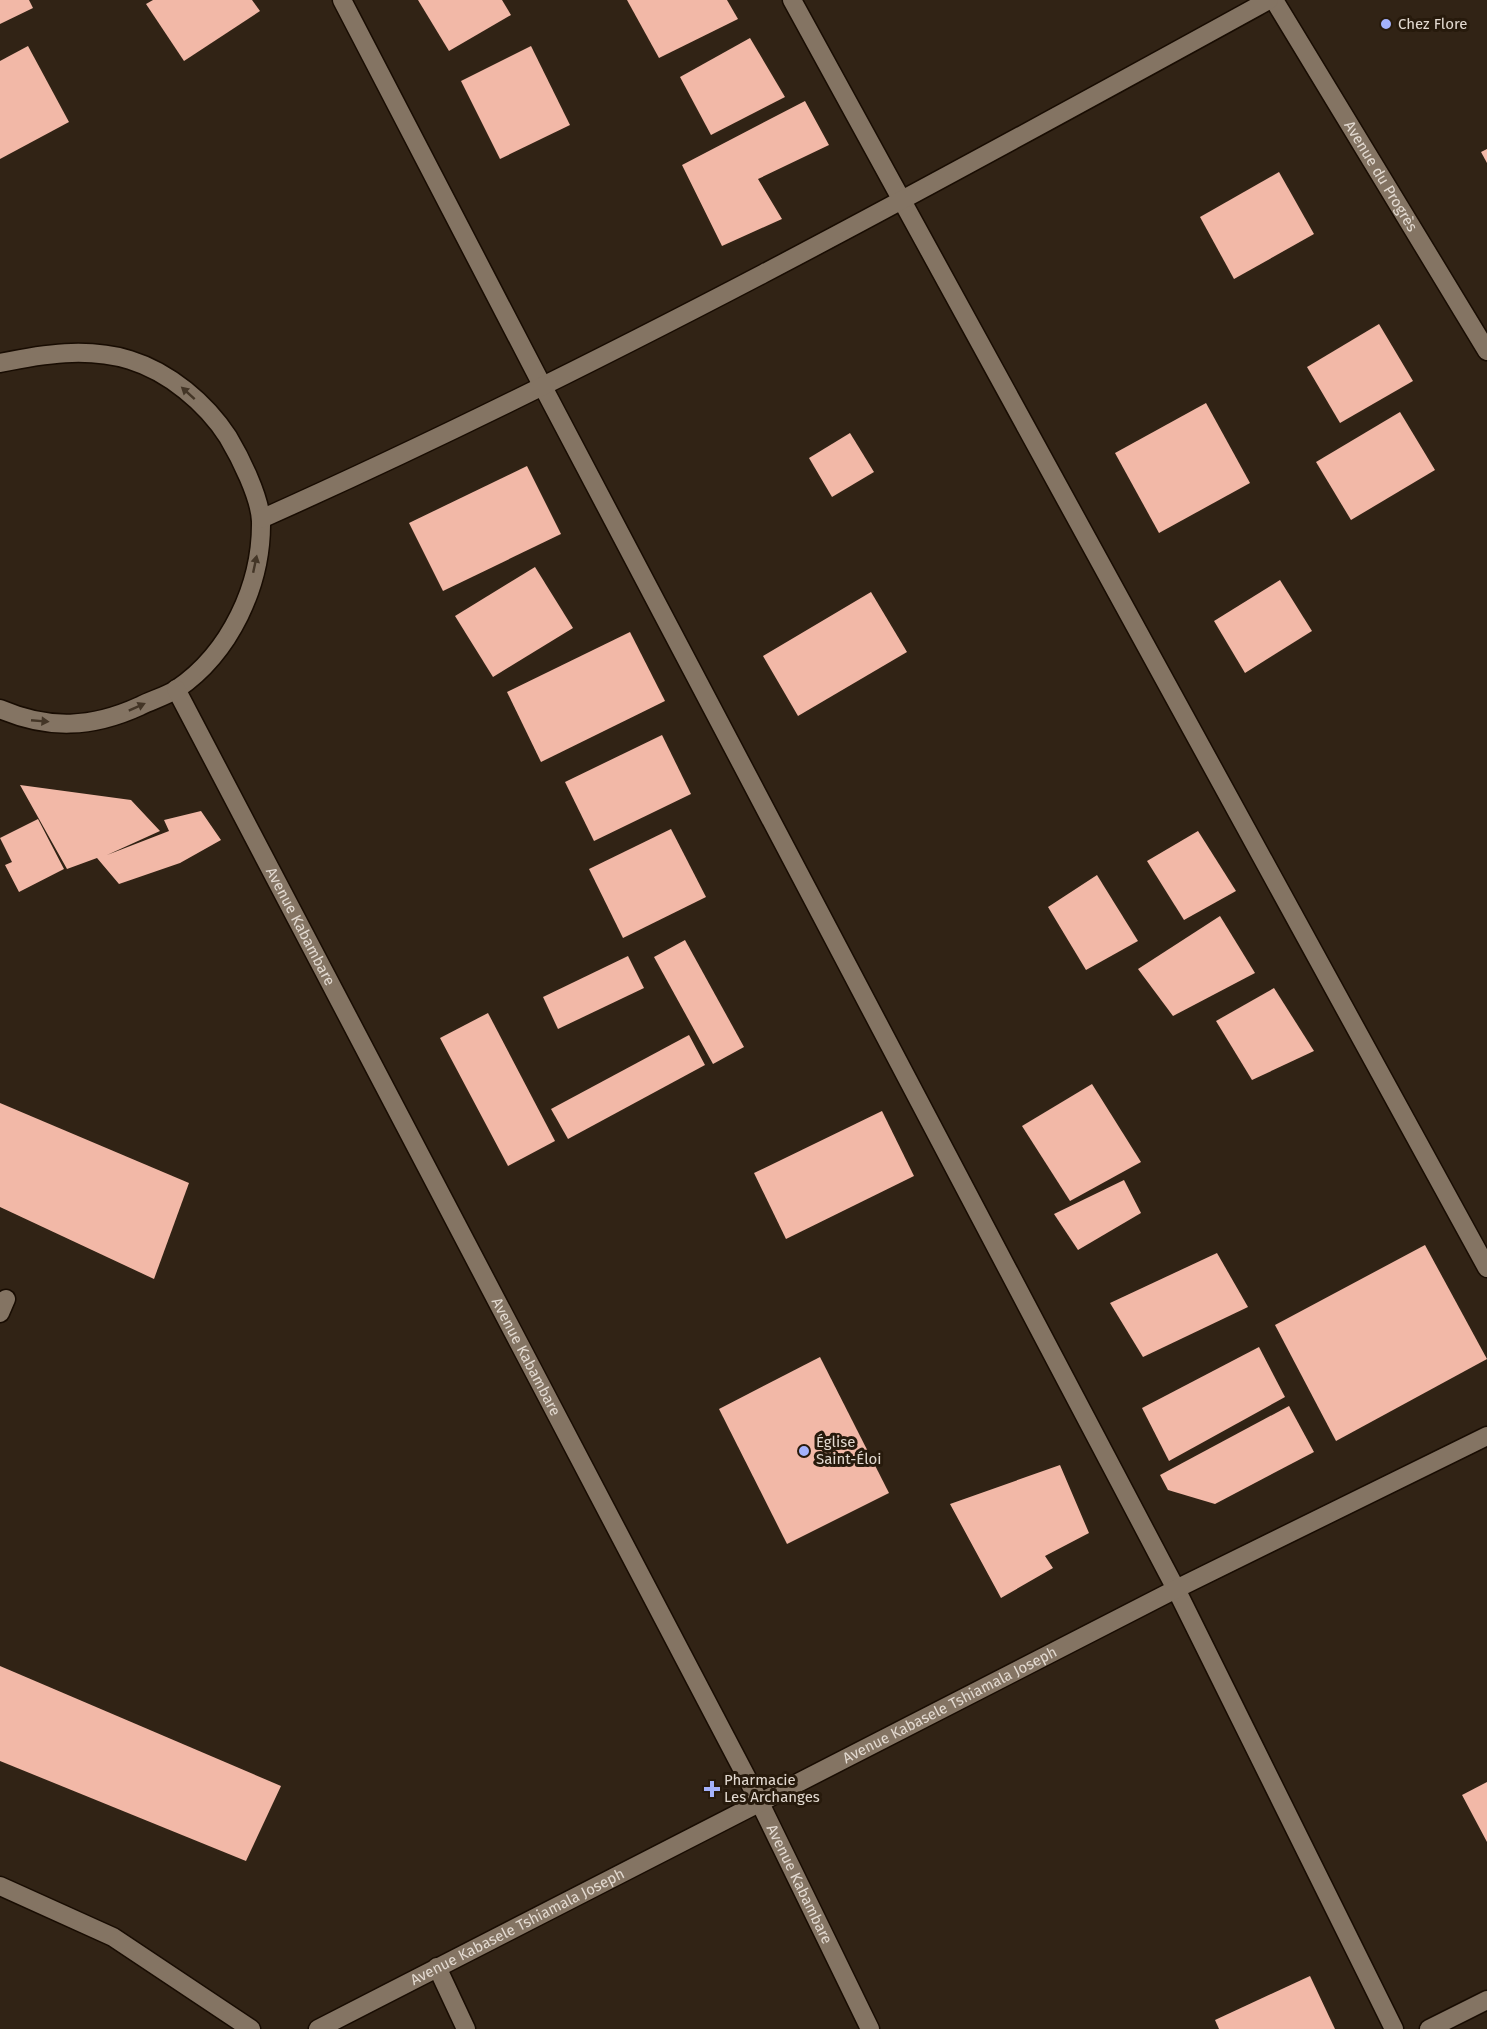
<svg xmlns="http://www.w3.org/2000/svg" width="1487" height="2029" font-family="'Fira Sans',sans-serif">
<rect width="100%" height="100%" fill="#312315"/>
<g fill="#f2b8a7">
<polygon points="0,0 29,0 33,8 0,24"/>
<polygon points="153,0 252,0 260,11 184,61 146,4"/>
<polygon points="418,0 502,0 511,15 449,51"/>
<polygon points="627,0 727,0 738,19 659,58"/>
<polygon points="750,38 785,97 711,135 680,77"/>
<polygon points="28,46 69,122 0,159 0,61"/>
<polygon points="531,46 570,125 500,159 461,81"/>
<polygon points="805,101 829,145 758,179 782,219 722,246 682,165"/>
<polygon points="1487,149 1487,163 1481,152"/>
<polygon points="1279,172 1314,234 1234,279 1200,217"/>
<polygon points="1379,324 1413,381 1340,423 1307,367"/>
<polygon points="1206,403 1250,483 1159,533 1115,453"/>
<polygon points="1400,412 1435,470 1351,520 1316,462"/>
<polygon points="850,433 874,472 832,497 809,458"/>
<polygon points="527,466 561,534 443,591 409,523"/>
<polygon points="535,567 573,628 493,677 455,616"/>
<polygon points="1280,580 1312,631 1245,673 1214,621"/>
<polygon points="871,592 907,652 798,716 763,656"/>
<polygon points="630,632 665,701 541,762 507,692"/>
<polygon points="662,735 691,794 594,841 565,782"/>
<polygon points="20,785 131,800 160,831 107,855 169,831 164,820 201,811 221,840 180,863 119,884 97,858 67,869"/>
<polygon points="38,819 64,869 19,892 5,865 12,862 0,838"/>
<polygon points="671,829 706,897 623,938 589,869"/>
<polygon points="1198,831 1236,891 1184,920 1147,861"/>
<polygon points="1097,875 1138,941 1086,970 1048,907"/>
<polygon points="1220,916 1255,973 1173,1016 1138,969"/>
<polygon points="685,940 744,1047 713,1064 654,957"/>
<polygon points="628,956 644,988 558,1029 543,997"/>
<polygon points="1274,988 1314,1051 1252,1080 1216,1021"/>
<polygon points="488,1013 555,1141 508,1166 440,1038"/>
<polygon points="689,1035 705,1065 568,1139 551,1109"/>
<polygon points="1092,1084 1141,1162 1070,1201 1022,1126"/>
<polygon points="0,1103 189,1183 154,1279 0,1207"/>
<polygon points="882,1111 914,1176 786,1239 754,1173"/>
<polygon points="1124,1180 1141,1213 1078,1250 1054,1214"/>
<polygon points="1425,1245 1487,1359 1336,1441 1275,1325"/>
<polygon points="1217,1253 1248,1307 1143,1357 1110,1303"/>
<polygon points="1259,1347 1285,1397 1169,1461 1142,1408"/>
<polygon points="820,1357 889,1493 787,1544 719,1409"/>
<polygon points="1289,1406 1314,1452 1215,1504 1168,1490 1160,1475"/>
<polygon points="1060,1465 1089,1533 1045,1556 1053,1568 1001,1598 950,1504"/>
<polygon points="0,1666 281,1786 246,1861 0,1761"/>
<polygon points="1487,1782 1487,1842 1462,1795"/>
<polygon points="1310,1976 1335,2029 1219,2029 1215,2020"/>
</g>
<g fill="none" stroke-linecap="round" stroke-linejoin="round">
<g stroke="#180c02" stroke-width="21">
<g id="street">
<polyline points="342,0 542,385 1176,1589 1394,2029"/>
<polyline points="792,0 1487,1268"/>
<path id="s1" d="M1274,0l213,351"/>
<polyline points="0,1313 6,1299"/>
<polyline points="0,1886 113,1937 251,2029"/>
<polyline points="437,1967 466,2029"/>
<polyline points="1429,2029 1487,2000"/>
</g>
</g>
<g stroke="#180c02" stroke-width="21">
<g id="secondary">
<path d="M0,363c43,-9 87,-16 130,-3 39,12 76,43 98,77 12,20 32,60 33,84 1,64 -31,132 -84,168 -11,7 -25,11 -37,17 -48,22 -91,24 -140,3"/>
<path d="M261,519c345,-154 677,-337 1008,-519"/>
<path id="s2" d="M176,689l583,1112 111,228"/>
<path id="s3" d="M318,2029l858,-440 311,-153"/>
</g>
</g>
<use href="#street" stroke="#847463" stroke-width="18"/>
<use href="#secondary" stroke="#847463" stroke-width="18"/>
</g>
<defs><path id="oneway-solid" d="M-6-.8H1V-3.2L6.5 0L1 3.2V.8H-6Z" transform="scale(1.5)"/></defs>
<g fill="#433526">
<use href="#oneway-solid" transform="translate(188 393) rotate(-138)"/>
<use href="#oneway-solid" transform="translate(255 564) rotate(-78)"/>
<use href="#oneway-solid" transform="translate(137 707) rotate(-24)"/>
<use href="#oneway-solid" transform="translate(40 721) rotate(5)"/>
</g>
<g fill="#a4b2fc" stroke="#271a0c" stroke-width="2">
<circle cx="1386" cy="24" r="6"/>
<circle cx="804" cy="1451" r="6"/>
<path d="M709 1780h6v6h6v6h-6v6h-6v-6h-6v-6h6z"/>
</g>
<g text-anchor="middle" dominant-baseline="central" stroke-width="6" stroke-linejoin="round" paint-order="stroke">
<g font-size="15" fill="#e3dad1" stroke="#271a0c" text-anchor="start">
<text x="1398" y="24">Chez Flore</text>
<text x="816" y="1442">Église<tspan x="816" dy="17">Saint-Éloi</tspan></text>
<text x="724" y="1780">Pharmacie<tspan x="724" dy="17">Les Archanges</tspan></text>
</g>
<g font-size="15" fill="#e3dad1" stroke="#271a0c">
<text stroke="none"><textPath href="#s1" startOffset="206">Avenue du Progrès</textPath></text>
<text stroke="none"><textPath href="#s2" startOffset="268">Avenue Kabambare</textPath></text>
<text stroke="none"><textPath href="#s2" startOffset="754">Avenue Kabambare</textPath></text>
<text stroke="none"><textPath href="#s3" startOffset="710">Avenue Kabasele Tshiamala Joseph</textPath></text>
<text stroke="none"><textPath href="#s2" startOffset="1348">Avenue Kabambare</textPath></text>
<text stroke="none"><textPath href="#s3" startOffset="224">Avenue Kabasele Tshiamala Joseph</textPath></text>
</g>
</g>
</svg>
